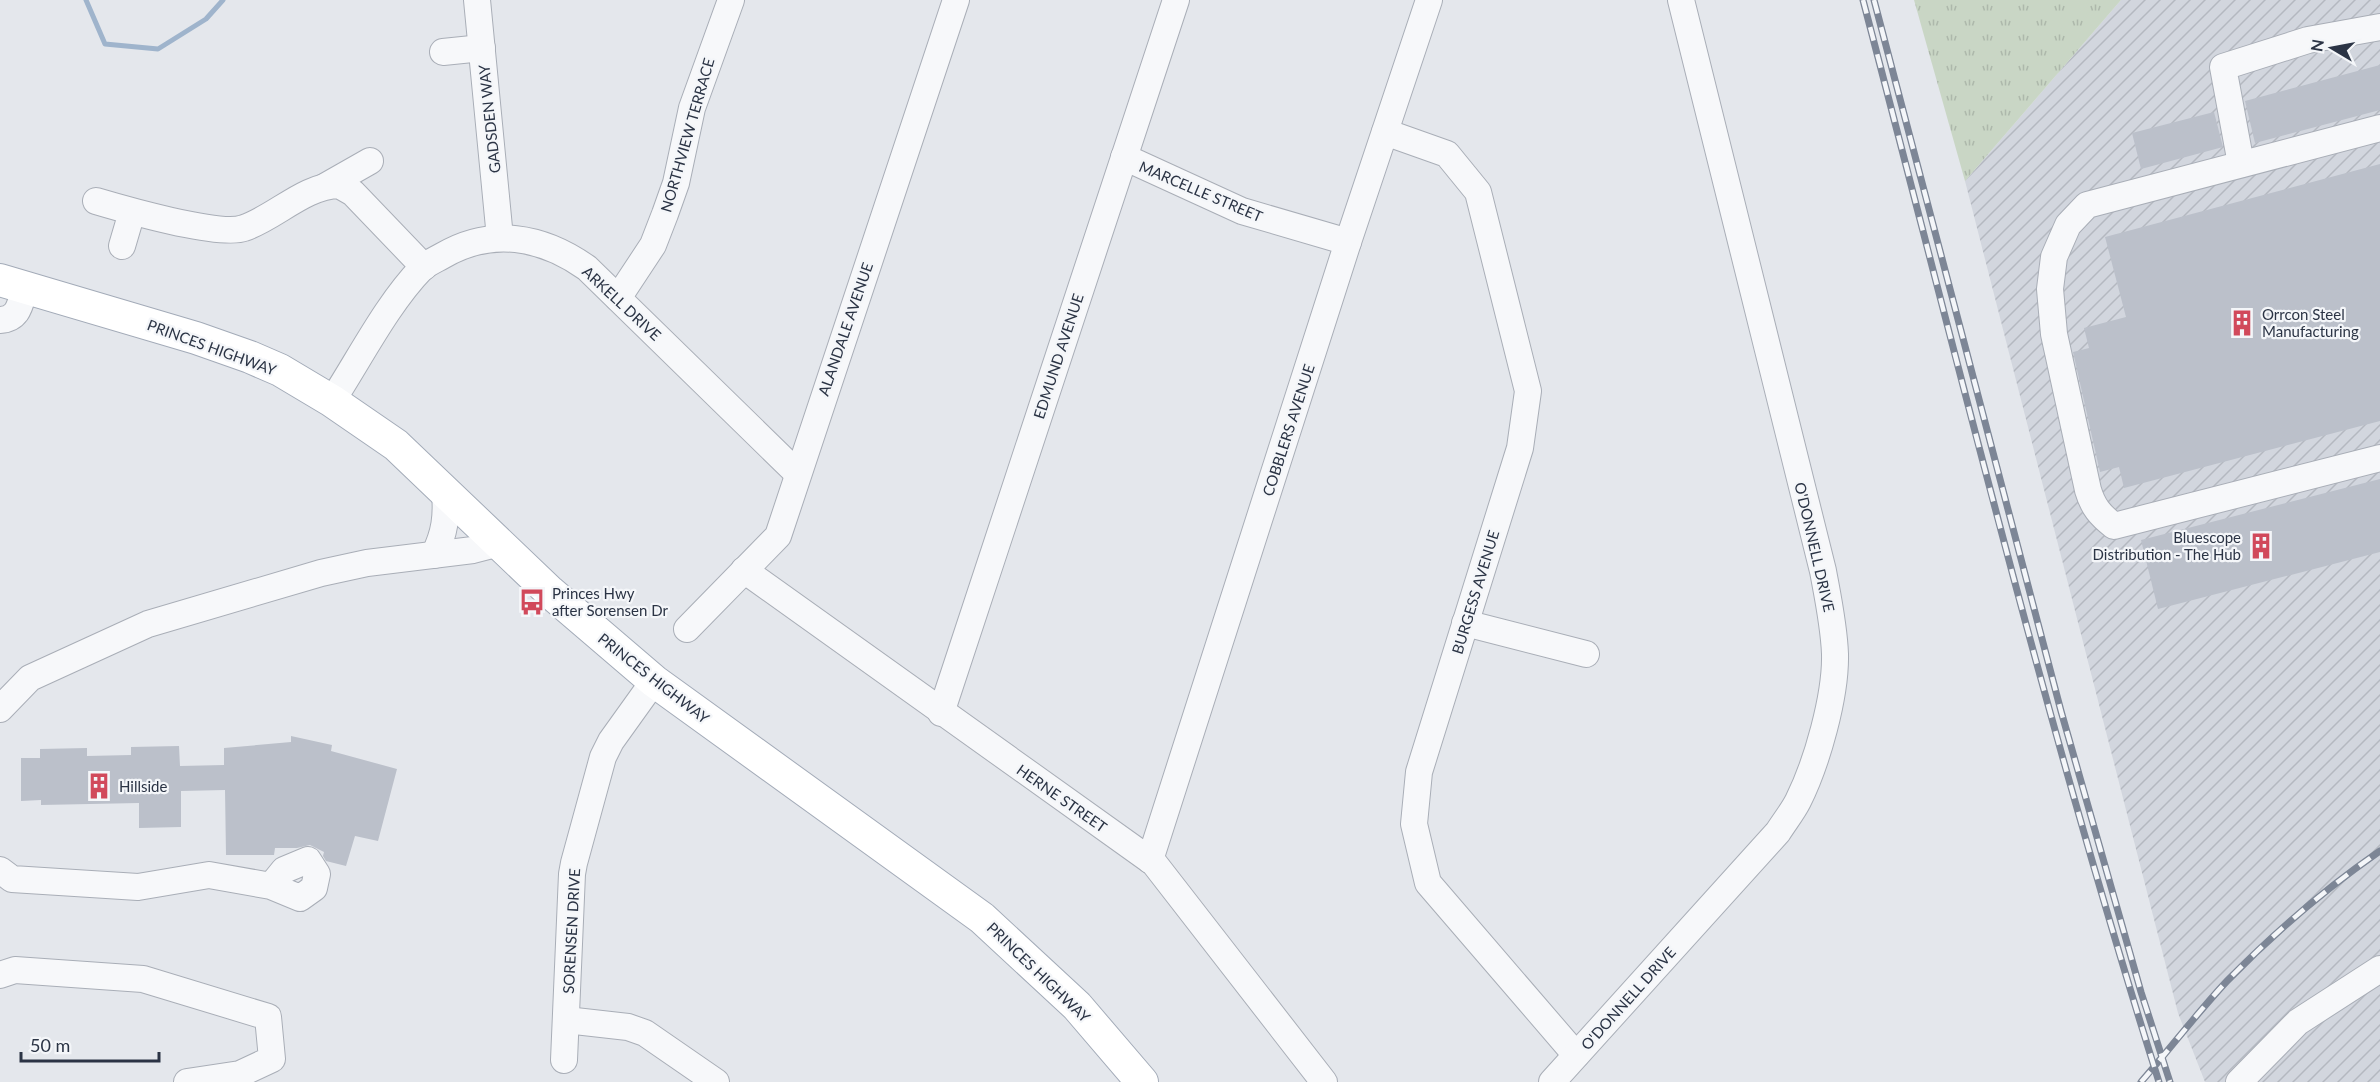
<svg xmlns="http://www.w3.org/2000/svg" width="2380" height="1082" font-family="Lato,sans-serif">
<defs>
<pattern id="industrial-furrows" width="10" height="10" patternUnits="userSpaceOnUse" patternTransform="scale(1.5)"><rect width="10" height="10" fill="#d2d6de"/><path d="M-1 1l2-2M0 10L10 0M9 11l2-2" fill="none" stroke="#b4b8c0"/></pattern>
<pattern id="grass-tufts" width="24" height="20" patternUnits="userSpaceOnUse" patternTransform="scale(1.5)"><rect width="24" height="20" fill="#c9d6c5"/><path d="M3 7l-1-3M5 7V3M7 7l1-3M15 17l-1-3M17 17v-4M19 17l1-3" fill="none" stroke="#adb8ab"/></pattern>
</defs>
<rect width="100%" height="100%" fill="#e4e7ec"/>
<polygon fill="url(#industrial-furrows)" points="2121,0 2380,0 2380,1082 2205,1082 2178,1013 1965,181"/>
<polygon fill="url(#grass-tufts)" points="1914,0 2121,0 1965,181"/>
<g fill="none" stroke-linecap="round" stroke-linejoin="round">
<polyline stroke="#9fb4cc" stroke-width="5" points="86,0 105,44 158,49 206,19 223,0"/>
</g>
<g fill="#bbc0ca">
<polygon points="2380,65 2380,110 2255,143 2245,101"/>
<polygon points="2214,112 2223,147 2141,169 2132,133"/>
<polygon points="2380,164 2380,421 2124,488 2119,467 2100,472 2073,352 2089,348 2084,328 2126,317 2105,237"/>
<polygon points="2380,479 2380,552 2158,609 2141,540"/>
<polygon points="291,736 332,745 331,751 397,769 378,841 355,836 346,866 326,861 323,856 324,852 310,845 297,848 275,848 274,855 226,855 225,790 181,791 181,827 139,828 139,803 41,805 41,800 21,801 21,758 40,758 40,749 87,748 87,756 131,755 131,747 179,746 180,766 224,765 224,748 291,742"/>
</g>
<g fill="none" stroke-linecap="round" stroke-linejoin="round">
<g stroke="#a9aeb7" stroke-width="28">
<g id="minor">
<polyline points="477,0 500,238"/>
<polyline points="443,52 482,48"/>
<path d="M2380,128l-293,77 -19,20 -14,32 -4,32 4,45 34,156c5,17 12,25 26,36l266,-68"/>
<polyline points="1385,132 1447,154 1478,192 1528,391 1520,448 1419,772 1414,824 1428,883 1576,1055"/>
<polyline points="1124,157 1242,211 1348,242"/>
<polyline points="2241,164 2223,67 2308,40 2380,27"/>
<polyline points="326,186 370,161"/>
<path d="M96,201c27,8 124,36 148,27 32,-11 60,-42 95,-43l14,8 71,74"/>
<polyline points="122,246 132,212"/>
<polyline points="618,298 653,245 665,214 676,183 692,108 731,0"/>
<path d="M0,320c19,-1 20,-16 25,-32"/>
<path d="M332,401c28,-43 55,-97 90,-133 6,-5 13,-8 20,-12 49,-29 100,-20 145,12l210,205"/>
<path d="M434,555c11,-22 13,-39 11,-64"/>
<polyline points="744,570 1154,863 1324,1082"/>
<polyline points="1465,623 1586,654"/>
<polyline points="687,629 778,536 956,0"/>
<polyline points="0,709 30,678 148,624 321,573 367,563 473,550 500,543"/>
<polyline points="941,713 1176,0"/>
<polyline points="1150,860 1348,242 1429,0"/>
<polyline points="0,870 12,879 138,887 209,875 271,886 300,898 314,888 317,874 308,860 284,870 271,886"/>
<polyline points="0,975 15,970 143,979 268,1017 272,1059 240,1074 187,1082"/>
<polyline points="566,1020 628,1027 645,1033 716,1082"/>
<polyline points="564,1060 572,874 574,863 603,757 611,741 654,681"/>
<path d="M1552,1082l226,-250c7,-11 15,-21 20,-31 19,-38 38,-105 37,-147 -1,-28 -7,-56 -12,-83l-142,-571"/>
<polyline points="2239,1082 2298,1022 2380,969"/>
</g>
</g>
<g stroke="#a3abb8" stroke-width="34">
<polyline id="major" points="0,280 196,338 250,357 280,370 332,401 396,445 550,592 654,681 982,918 1077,1006 1142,1082"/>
</g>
<use href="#minor" stroke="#f7f8fa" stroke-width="26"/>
<use href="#major" stroke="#fff" stroke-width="32"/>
<g stroke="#7d8696" stroke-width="7">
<g id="rail">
<path d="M1863,0c95,362 183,725 296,1082"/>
<polyline points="1874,0 2061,711 2141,992 2170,1082"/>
<path d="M2141,1082c29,-33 56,-69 86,-101 47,-48 98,-92 153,-130"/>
</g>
</g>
<use href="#rail" stroke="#f4f6f9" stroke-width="4.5" stroke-dasharray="14" stroke-linecap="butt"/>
</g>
<defs>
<g id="building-bare" transform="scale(2.07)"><path d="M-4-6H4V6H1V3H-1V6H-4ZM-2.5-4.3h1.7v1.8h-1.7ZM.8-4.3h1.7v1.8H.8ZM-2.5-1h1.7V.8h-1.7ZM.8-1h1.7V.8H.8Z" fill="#d1495b" stroke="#f4f6f9" stroke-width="2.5" paint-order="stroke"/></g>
<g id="bus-bare" transform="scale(2.07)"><path d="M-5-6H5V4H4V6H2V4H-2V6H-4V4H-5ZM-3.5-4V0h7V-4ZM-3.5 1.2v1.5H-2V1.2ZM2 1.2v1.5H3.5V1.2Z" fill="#d1495b" stroke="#f4f6f9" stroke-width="2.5" paint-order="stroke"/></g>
</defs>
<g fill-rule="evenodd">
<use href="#building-bare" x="2242" y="323"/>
<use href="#building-bare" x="2261" y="546"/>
<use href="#bus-bare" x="532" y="602"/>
<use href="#building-bare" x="99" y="786"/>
</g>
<g text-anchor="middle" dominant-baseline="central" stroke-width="4.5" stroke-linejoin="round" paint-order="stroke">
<g font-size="15" fill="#2b3445" stroke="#f4f6f9">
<text transform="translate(489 119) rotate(-96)">GADSDEN WAY</text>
<text transform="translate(687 135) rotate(-74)">NORTHVIEW TERRACE</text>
<text transform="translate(1201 191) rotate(23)">MARCELLE STREET</text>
<text transform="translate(622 303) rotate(43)">ARKELL DRIVE</text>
<text transform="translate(845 329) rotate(-71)">ALANDALE AVENUE</text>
<text transform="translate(212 347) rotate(20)">PRINCES HIGHWAY</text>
<text transform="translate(1058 356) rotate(-72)">EDMUND AVENUE</text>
<text transform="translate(1288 430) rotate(-72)">COBBLERS AVENUE</text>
<text transform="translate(1815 547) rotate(77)">O'DONNELL DRIVE</text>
<text transform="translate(1475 592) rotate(-73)">BURGESS AVENUE</text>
<text transform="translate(654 678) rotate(38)">PRINCES HIGHWAY</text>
<text transform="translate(1062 798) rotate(35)">HERNE STREET</text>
<text transform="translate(571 931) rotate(-87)">SORENSEN DRIVE</text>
<text transform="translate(1039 972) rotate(44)">PRINCES HIGHWAY</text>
<text transform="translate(1628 998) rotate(-48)">O'DONNELL DRIVE</text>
</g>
<g font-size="15" fill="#2b3445" stroke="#f4f6f9" text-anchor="start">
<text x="2262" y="314">Orrcon Steel<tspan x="2262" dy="17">Manufacturing</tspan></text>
<text x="2241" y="537" text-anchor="end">Bluescope<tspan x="2241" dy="17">Distribution - The Hub</tspan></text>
<text x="552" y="593">Princes Hwy<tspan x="552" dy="17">after Sorensen Dr</tspan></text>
<text x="119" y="786">Hillside</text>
</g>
</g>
<g transform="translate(2332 48) rotate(280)" stroke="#f4f6f9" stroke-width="4.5" paint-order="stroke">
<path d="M0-4.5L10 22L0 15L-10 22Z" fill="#2b3445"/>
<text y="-9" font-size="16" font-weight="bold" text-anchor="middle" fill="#2b3445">N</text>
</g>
<path d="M21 1052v9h138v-9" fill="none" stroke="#2b3445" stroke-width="3"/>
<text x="30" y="1052" font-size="18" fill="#2b3445" stroke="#f4f6f9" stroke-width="4.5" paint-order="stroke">50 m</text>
</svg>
